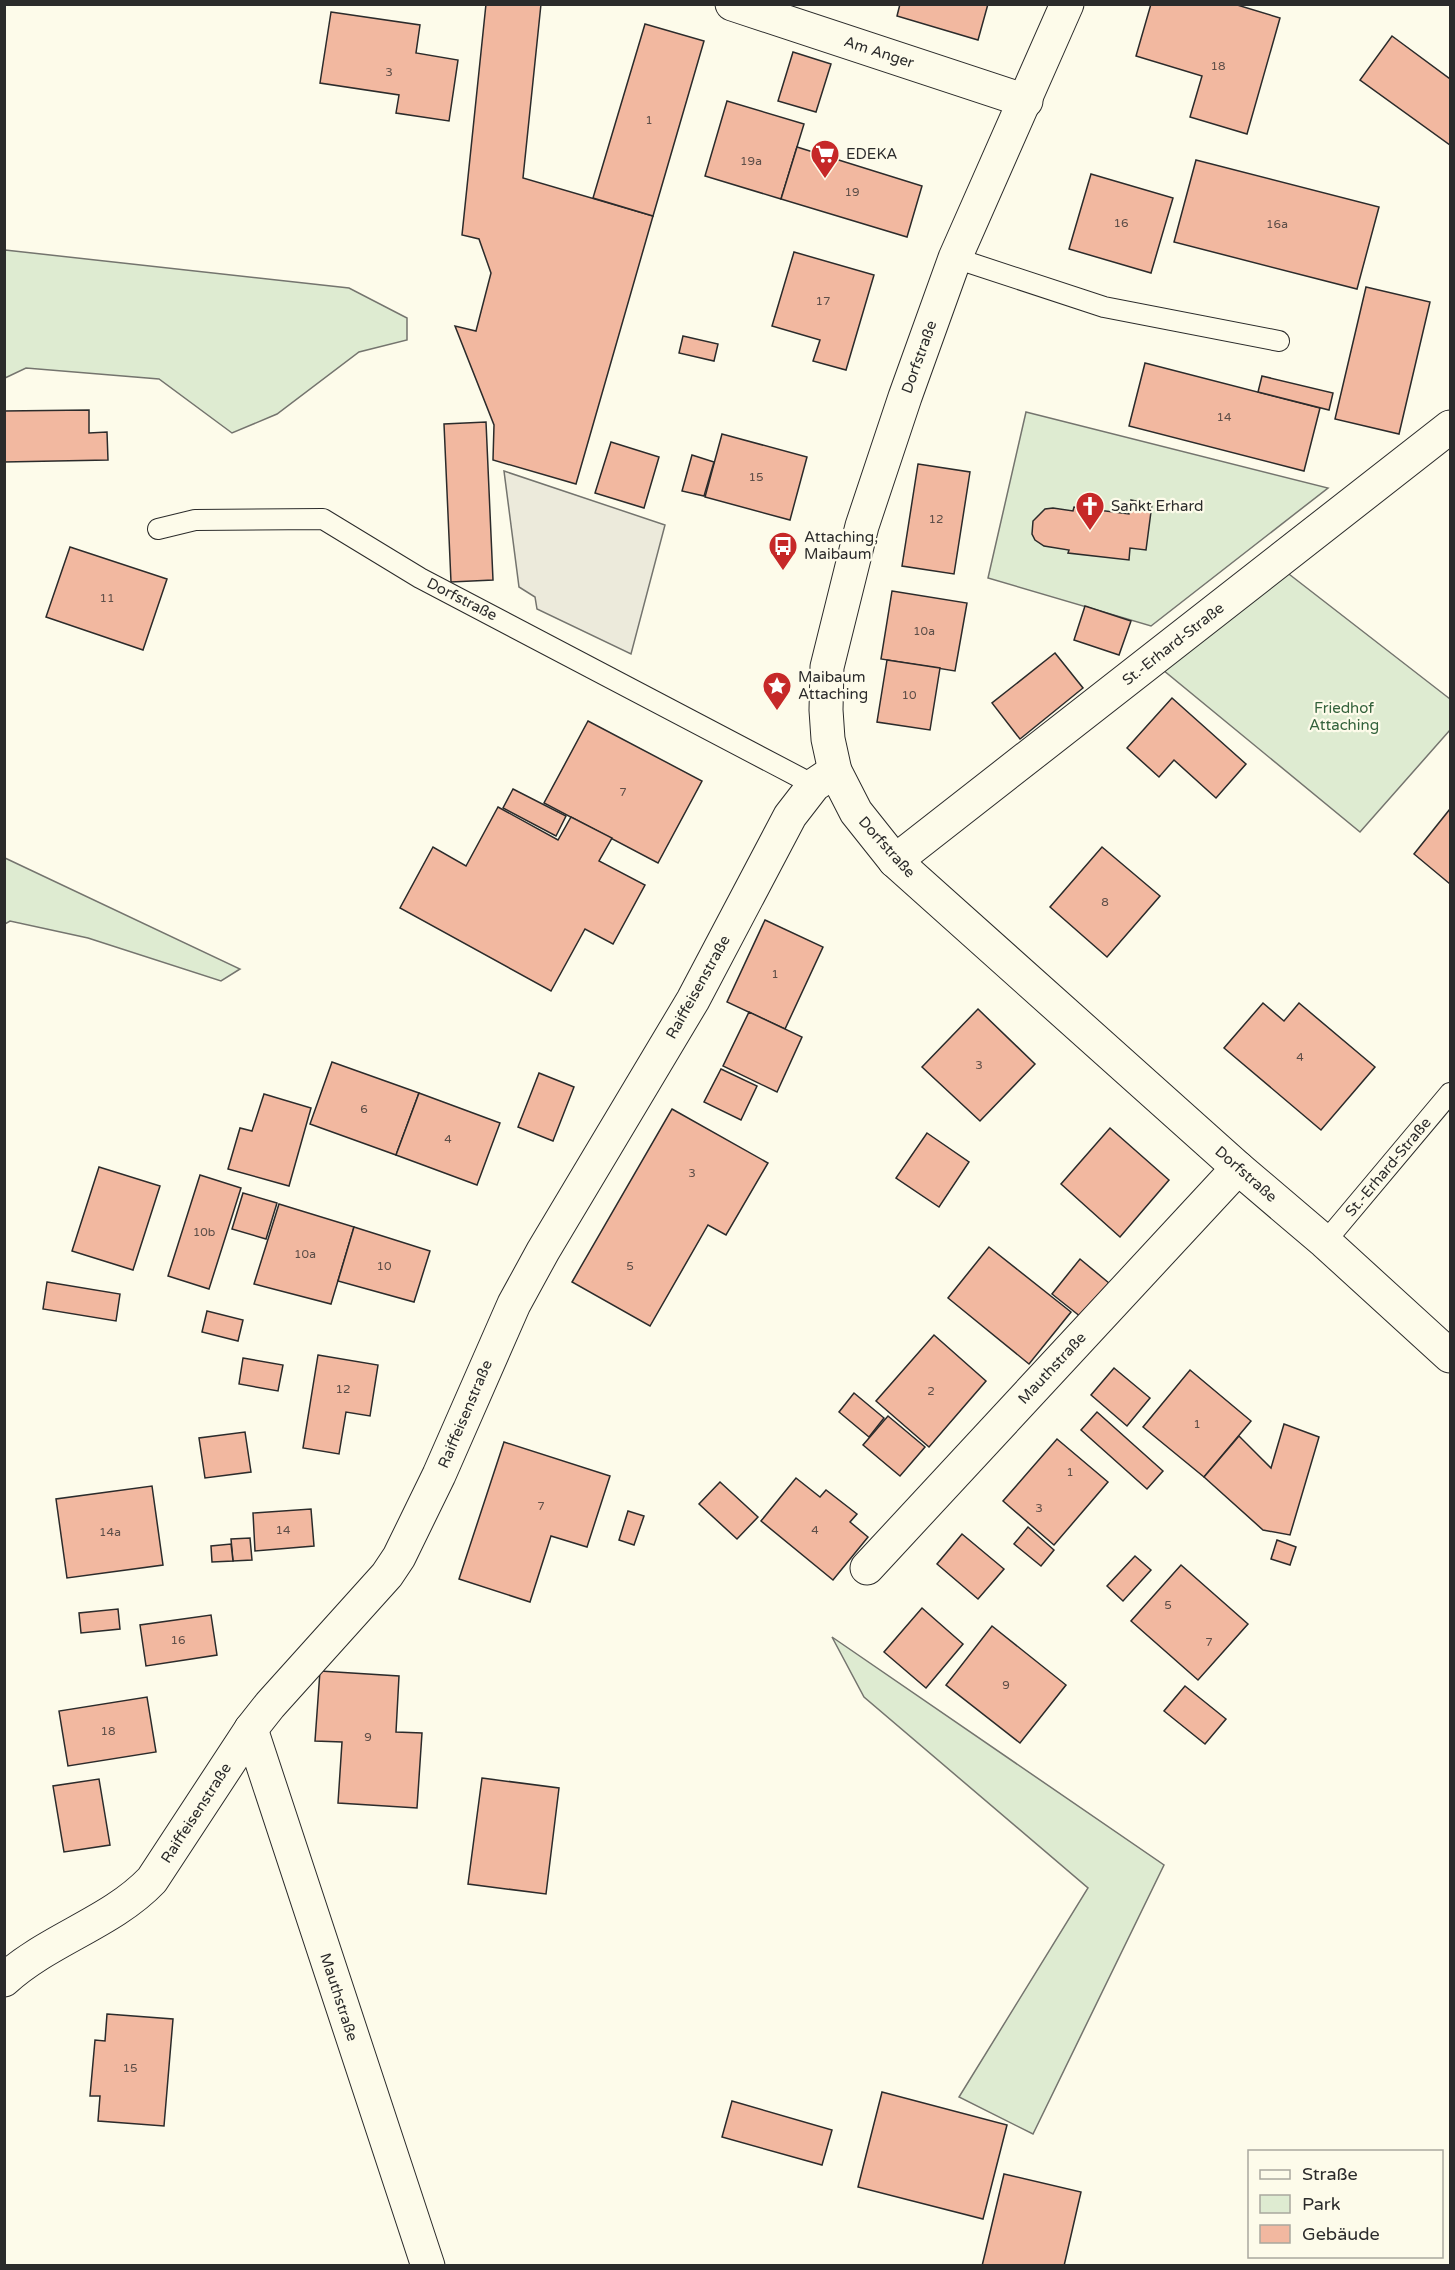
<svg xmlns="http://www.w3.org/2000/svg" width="1455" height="2270" font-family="'Varela Round',sans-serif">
<rect width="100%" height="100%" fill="#fdfbea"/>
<g fill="#deebd1" stroke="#74746e" stroke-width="1.5">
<polygon points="5,250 349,288 407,318 407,340 359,352 277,414 232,433 159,379 26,368 5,378"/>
<polygon points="1026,412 1328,488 1151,626 988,578"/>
<polygon points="1285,571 1450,699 1450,730 1360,832 1157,665"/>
<polygon points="5,858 240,969 221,981 88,938 10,921 5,924"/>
<polygon points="832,1637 1164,1865 1033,2134 959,2097 1088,1888 864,1697"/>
</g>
<polygon fill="#eceadb" stroke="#74746e" stroke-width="1.5" points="504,471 665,525 631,654 537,609 535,597 519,587"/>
<g fill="#f2b8a0" stroke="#2b2b2b" stroke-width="1.5">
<polygon points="486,4 541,4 523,178 653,216 576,484 493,460 494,425 455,326 476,331 491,273 479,239 462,235"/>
<polygon points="900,4 988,4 978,40 897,16"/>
<polygon points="1151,4 1234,4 1280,18 1247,134 1190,117 1202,76 1136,56"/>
<polygon points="331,12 420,25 416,53 458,60 449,121 396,113 399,95 320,83"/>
<polygon points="645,24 704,41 653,216 593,198"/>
<polygon points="1392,36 1450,79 1450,145 1360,80"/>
<polygon points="793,52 831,64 816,112 778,101"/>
<polygon points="727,101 804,124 781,199 705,176"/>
<polygon points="797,147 922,186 907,237 781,199"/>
<polygon points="1196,160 1379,207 1357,289 1174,242"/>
<polygon points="1091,174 1173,198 1151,273 1069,249"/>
<polygon points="794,252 874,275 846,370 813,361 820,340 772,326"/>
<polygon points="1366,287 1430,302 1399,434 1335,419"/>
<polygon points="683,336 718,344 714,361 679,353"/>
<polygon points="1145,363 1320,408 1304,471 1129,426"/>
<polygon points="1262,376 1333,393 1329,410 1258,392"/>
<polygon points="89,410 89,433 107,432 108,460 4,462 4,411"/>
<polygon points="486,422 493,580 451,582 444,424"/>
<polygon points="722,434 807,457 790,520 705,497"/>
<polygon points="611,442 659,457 644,508 595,493"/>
<polygon points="692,455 714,462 704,496 682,491"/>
<polygon points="918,464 970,472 954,574 902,566"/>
<polygon points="1131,500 1152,504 1146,550 1130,548 1129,560 1068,553 1069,550 1044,546 1035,540 1032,534 1033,521 1045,509 1053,508 1073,511 1074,507 1129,514"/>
<polygon points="70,547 167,579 143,650 46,617"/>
<polygon points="892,591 967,603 955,671 881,659"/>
<polygon points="1085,606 1131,621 1119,655 1074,640"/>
<polygon points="1055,653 1083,688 1020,739 992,703"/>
<polygon points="887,660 940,668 930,730 877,722"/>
<polygon points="1172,698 1246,764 1216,798 1174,760 1159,777 1127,748"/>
<polygon points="588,721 702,781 658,863 544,803"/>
<polygon points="513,789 566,816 556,836 503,808"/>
<polygon points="498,807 558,840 571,817 612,838 599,861 645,885 613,944 585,929 551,991 400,908 433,847 466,866"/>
<polygon points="1450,809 1450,884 1414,854"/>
<polygon points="1102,847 1160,896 1107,957 1050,907"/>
<polygon points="765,920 823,947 785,1029 727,1002"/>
<polygon points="1263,1003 1284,1021 1299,1003 1375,1067 1321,1130 1224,1048"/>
<polygon points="978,1009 1035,1064 980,1121 922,1067"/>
<polygon points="749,1012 802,1037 777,1092 723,1066"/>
<polygon points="332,1062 419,1093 396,1155 310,1124"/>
<polygon points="721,1069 757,1086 741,1120 704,1102"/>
<polygon points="539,1073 574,1087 553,1141 518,1127"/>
<polygon points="419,1093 500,1123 477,1185 396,1155"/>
<polygon points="264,1094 311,1108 289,1186 228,1169 240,1128 252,1131"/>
<polygon points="672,1109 768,1163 726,1235 708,1225 650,1326 572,1282"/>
<polygon points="1110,1128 1169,1180 1120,1237 1061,1184"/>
<polygon points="927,1133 969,1162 939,1207 896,1178"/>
<polygon points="99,1167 160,1186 133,1270 72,1251"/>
<polygon points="200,1175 241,1188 209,1289 168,1276"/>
<polygon points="243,1193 277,1203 266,1239 232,1229"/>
<polygon points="279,1204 354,1227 331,1304 254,1284"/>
<polygon points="354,1227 430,1251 414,1302 338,1281"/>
<polygon points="989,1247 1071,1312 1029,1364 948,1298"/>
<polygon points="1080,1259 1109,1283 1081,1317 1052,1294"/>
<polygon points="47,1282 120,1294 116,1321 43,1309"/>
<polygon points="207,1311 243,1320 238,1341 202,1332"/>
<polygon points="934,1335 986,1381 929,1447 876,1401"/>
<polygon points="318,1355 378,1365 370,1416 346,1412 339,1454 303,1448"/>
<polygon points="243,1358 283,1365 278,1391 239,1384"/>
<polygon points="1114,1368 1150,1398 1127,1426 1091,1395"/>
<polygon points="1190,1370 1251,1421 1204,1477 1143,1427"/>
<polygon points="854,1393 884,1418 869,1437 839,1412"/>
<polygon points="1097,1412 1163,1471 1147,1489 1081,1430"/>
<polygon points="888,1416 925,1447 900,1476 863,1445"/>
<polygon points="1284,1424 1319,1437 1290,1535 1263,1530 1204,1477 1239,1436 1271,1468"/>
<polygon points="245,1432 251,1472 205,1478 199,1438"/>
<polygon points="1057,1439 1108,1482 1054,1545 1003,1501"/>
<polygon points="504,1442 610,1476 587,1547 551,1536 530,1602 459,1579"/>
<polygon points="796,1478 820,1497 826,1490 857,1514 850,1522 868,1537 833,1580 761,1521"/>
<polygon points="720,1482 758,1517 737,1539 699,1504"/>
<polygon points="152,1486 163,1565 67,1578 56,1499"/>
<polygon points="311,1509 314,1546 255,1551 253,1513"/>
<polygon points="628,1511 644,1516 634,1545 619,1540"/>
<polygon points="1028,1527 1054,1550 1041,1566 1014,1544"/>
<polygon points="962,1534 1004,1569 978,1599 937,1564"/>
<polygon points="250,1538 252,1560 233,1561 231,1539"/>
<polygon points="1277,1540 1296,1547 1290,1565 1271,1559"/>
<polygon points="231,1544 233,1561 212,1562 211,1546"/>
<polygon points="1135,1556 1151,1570 1123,1601 1107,1586"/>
<polygon points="1181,1565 1248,1624 1198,1680 1131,1621"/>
<polygon points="922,1608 963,1644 926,1688 884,1652"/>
<polygon points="118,1609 120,1629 81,1633 79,1613"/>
<polygon points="211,1615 217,1655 146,1666 140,1625"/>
<polygon points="992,1626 1066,1685 1020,1743 946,1685"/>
<polygon points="320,1671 399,1676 396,1732 422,1733 417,1808 338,1803 342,1742 315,1741"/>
<polygon points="1185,1686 1226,1719 1205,1744 1164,1711"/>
<polygon points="147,1697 156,1752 68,1766 59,1711"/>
<polygon points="482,1778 559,1788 546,1894 468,1884"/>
<polygon points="99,1779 110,1845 64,1852 53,1786"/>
<polygon points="107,2014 173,2019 164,2126 98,2121 100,2096 90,2096 95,2040 105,2041"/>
<polygon points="882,2092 1007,2125 983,2219 858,2187"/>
<polygon points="732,2101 832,2130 822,2165 722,2137"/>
<polygon points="1004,2174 1081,2192 1064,2266 982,2266"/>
</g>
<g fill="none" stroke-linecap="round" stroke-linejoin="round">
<g stroke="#2b2b2b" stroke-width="22">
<g id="service">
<polyline points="955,258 1104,307 1279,341"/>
<polyline points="158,529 195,520 323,519 420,578 814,785"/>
<polyline points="1325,1242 1450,1093"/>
</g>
</g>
<g stroke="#2b2b2b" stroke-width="35">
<g id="minor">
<polyline points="732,4 1026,101"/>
<polyline points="1067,4 955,258 905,397 862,526 827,667 826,710 828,739 835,771 856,812 895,861 1238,1168 1325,1242 1450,1356"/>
<polyline points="895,861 1450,427"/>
<polyline points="867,1568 1238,1168"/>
<polyline points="251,1729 428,2266"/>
<path d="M4,1980c45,-41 107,-57 148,-100l99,-151 19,-24 117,-130 12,-18 40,-82 75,-171 29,-53 150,-251 97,-184 24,-31 21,-14"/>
</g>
</g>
<use href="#service" stroke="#fdfbea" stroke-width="20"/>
<use href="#minor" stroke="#fdfbea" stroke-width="33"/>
</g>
<defs>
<g id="supermarket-pin" transform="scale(1.5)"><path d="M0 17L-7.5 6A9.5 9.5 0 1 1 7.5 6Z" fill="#c62828" stroke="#fdfbea"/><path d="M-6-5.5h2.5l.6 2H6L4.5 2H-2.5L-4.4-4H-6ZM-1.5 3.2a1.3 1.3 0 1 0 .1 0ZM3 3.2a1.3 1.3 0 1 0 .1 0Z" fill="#fff"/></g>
<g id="church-pin" transform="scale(1.5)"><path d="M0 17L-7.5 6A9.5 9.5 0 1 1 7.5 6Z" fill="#c62828" stroke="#fdfbea"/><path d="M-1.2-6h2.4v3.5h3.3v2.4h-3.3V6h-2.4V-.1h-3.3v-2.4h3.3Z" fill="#fff"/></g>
<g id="bus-pin" transform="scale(1.5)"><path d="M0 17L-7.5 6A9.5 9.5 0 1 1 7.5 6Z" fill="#c62828" stroke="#fdfbea"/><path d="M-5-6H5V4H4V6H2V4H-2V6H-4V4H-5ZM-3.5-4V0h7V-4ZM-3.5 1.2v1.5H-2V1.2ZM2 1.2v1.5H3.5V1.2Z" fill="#fff"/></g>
<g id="sight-pin" transform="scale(1.5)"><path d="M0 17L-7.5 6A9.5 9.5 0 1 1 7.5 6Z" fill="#c62828" stroke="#fdfbea"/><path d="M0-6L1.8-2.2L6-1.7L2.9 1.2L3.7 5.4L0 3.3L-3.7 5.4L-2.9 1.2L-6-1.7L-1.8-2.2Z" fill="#fff"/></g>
</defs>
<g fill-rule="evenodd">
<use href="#supermarket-pin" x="825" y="154"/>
<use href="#church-pin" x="1090" y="506"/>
<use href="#bus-pin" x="783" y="546"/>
<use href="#sight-pin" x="777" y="686"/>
</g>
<g text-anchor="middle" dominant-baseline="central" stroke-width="4.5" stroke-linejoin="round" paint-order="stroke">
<g font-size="12" fill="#5d4e48">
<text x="1218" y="66">18</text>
<text x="389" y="72">3</text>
<text x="649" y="120">1</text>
<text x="751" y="161">19a</text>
<text x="852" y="192">19</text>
<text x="1121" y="223">16</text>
<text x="1277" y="224">16a</text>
<text x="823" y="301">17</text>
<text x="1224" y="417">14</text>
<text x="756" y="477">15</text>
<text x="936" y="519">12</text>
<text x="107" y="598">11</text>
<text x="924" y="631">10a</text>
<text x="909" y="695">10</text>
<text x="623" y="792">7</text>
<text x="1105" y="902">8</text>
<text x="775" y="974">1</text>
<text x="1300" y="1057">4</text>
<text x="979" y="1065">3</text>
<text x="364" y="1109">6</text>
<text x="448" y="1139">4</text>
<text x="692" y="1173">3</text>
<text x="204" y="1232">10b</text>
<text x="305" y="1254">10a</text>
<text x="384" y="1266">10</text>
<text x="630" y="1266">5</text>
<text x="343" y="1389">12</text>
<text x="931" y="1391">2</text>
<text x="1197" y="1424">1</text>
<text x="1070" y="1472">1</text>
<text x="541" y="1506">7</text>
<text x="1039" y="1508">3</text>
<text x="283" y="1530">14</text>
<text x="815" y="1530">4</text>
<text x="110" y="1532">14a</text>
<text x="1168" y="1605">5</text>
<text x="178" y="1640">16</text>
<text x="1209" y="1642">7</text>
<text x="1006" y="1685">9</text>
<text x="108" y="1731">18</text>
<text x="368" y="1737">9</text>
<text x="130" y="2068">15</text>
</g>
<g font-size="15" fill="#2b2b2b" stroke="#fdfbea">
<text transform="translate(879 52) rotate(18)">Am Anger</text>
<text transform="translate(919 357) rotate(-70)">Dorfstraße</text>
<text transform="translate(462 599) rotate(27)">Dorfstraße</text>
<text transform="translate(1173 644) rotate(-38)">St.-Erhard-Straße</text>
<text transform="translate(887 847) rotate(48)">Dorfstraße</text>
<text transform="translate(698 987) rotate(-61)">Raiffeisenstraße</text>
<text transform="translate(1388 1167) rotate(-50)">St.-Erhard-Straße</text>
<text transform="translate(1246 1174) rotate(41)">Dorfstraße</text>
<text transform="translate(1052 1368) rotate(-47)">Mauthstraße</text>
<text transform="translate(465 1414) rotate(-67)">Raiffeisenstraße</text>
<text transform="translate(196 1813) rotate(-57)">Raiffeisenstraße</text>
<text transform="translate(339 1997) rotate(72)">Mauthstraße</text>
</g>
<g font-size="15" fill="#2b2b2b" stroke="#fdfbea" text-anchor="start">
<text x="846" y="154">EDEKA</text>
<text x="1111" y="506">Sankt Erhard</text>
<text x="804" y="537">Attaching,<tspan x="804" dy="17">Maibaum</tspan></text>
<text x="798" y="677">Maibaum<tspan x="798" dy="17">Attaching</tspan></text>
</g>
<g font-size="15" fill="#34623c" stroke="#fdfbea">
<text x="1344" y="708">Friedhof<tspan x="1344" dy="17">Attaching</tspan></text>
</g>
</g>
<rect width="1455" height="2270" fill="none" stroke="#2b2b2b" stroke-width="12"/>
<rect x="1248" y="2150" width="195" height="108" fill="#fdfbea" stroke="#a9a89e" stroke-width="1.5"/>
<rect x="1260" y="2170" width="30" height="9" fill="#fdfbea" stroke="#a9a89e" stroke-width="1.5"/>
<text x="1302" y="2180" font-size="18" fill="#2b2b2b">Straße</text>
<rect x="1260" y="2195" width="30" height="18" fill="#deebd1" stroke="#a9a89e" stroke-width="1.5"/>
<text x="1302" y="2210" font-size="18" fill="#2b2b2b">Park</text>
<rect x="1260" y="2225" width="30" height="18" fill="#f2b8a0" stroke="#a9a89e" stroke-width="1.5"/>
<text x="1302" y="2240" font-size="18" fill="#2b2b2b">Gebäude</text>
</svg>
